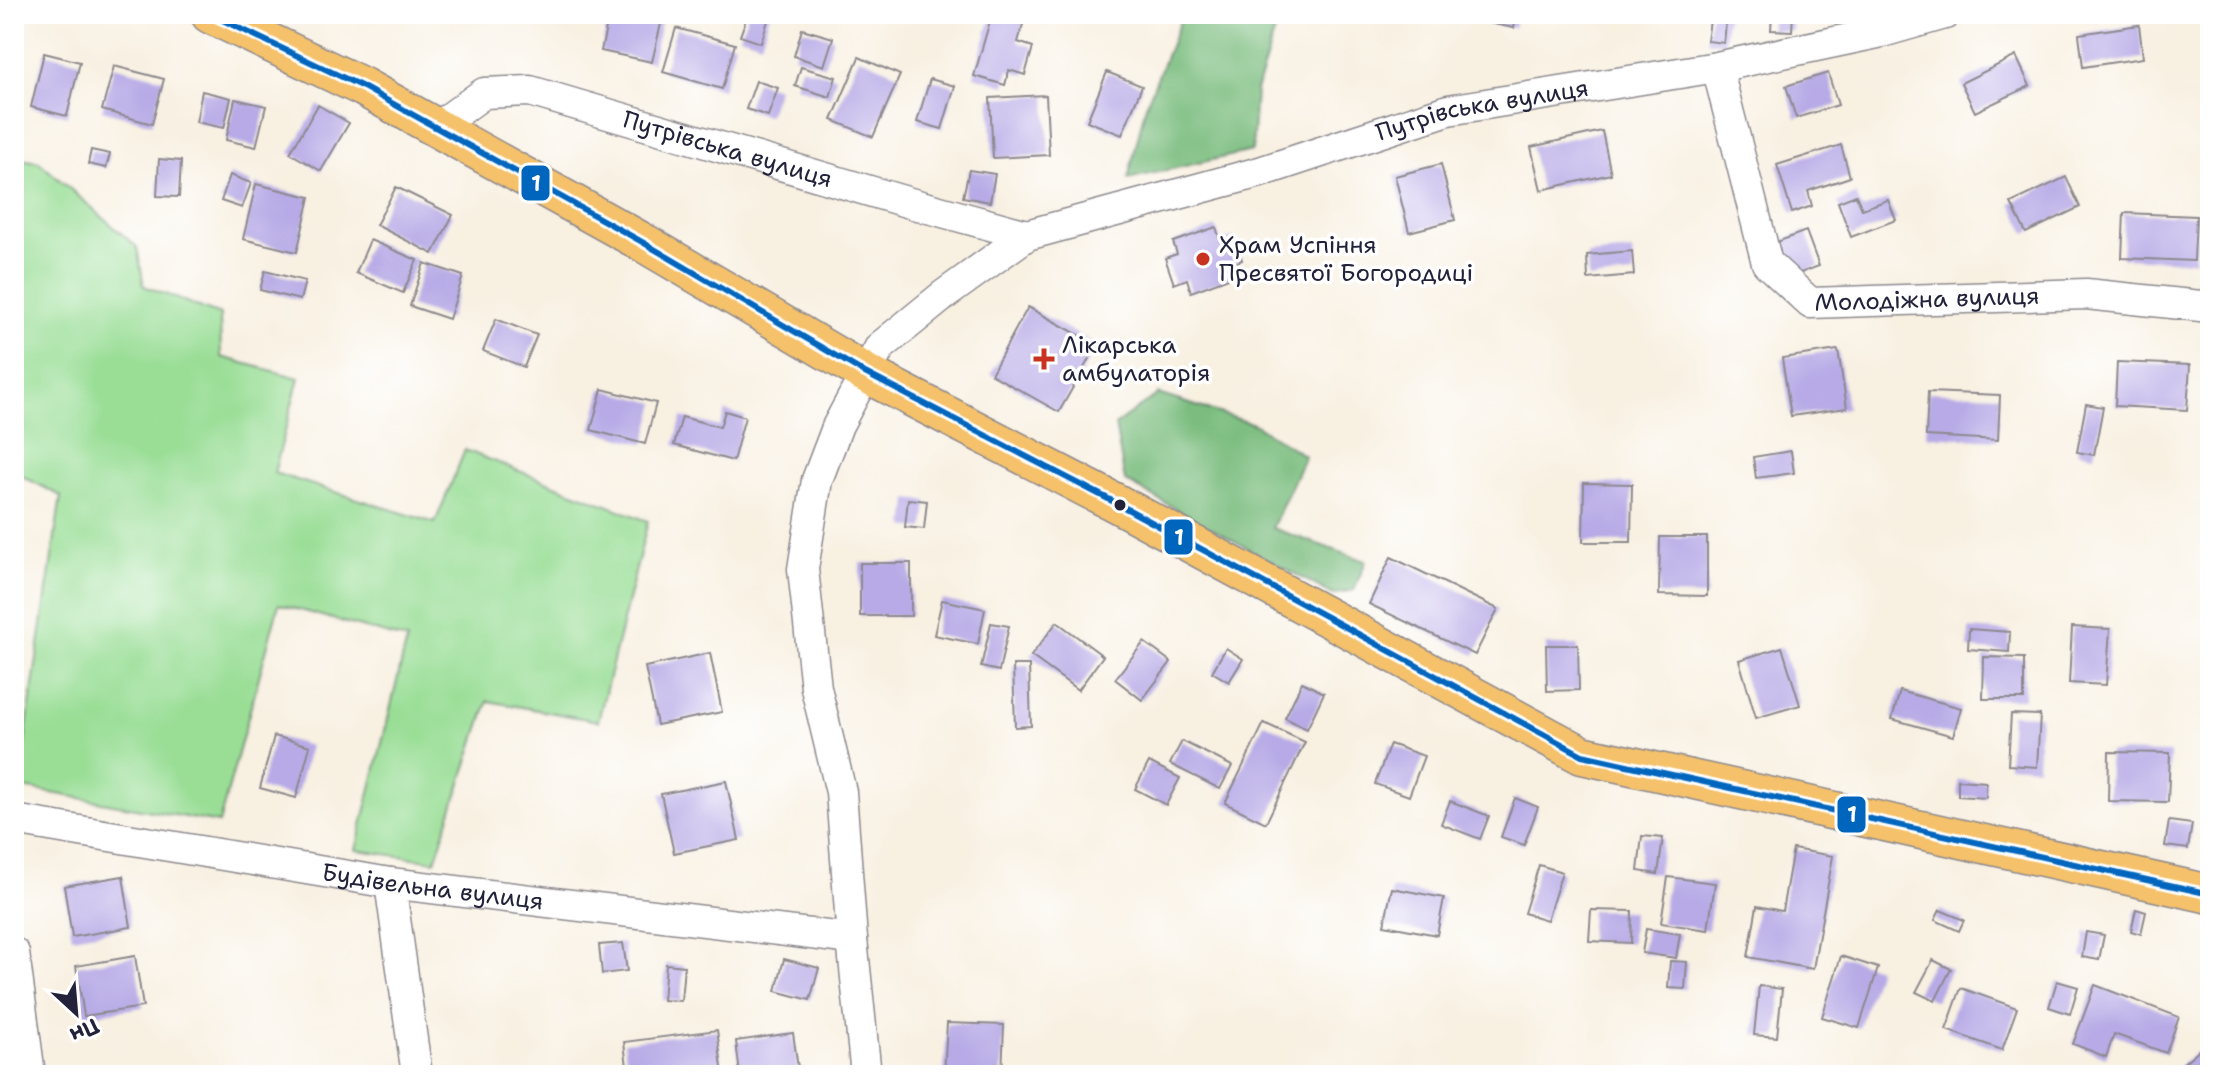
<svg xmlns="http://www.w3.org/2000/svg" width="2224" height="1089" font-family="'Shantell Sans',sans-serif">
<rect width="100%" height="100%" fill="#fff"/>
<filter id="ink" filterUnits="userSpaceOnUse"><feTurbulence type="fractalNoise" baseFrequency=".0125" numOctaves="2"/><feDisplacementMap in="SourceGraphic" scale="16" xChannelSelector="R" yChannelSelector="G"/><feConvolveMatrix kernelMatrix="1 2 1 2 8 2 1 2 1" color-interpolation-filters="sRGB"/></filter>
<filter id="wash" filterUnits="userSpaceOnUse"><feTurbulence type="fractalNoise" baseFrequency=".006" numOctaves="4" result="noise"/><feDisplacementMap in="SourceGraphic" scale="32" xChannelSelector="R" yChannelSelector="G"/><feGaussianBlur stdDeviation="1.8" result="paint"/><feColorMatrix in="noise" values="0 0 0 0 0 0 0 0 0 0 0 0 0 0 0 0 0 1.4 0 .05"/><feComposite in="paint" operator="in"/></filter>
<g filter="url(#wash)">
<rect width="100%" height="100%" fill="#f8f0e1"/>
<polygon fill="#9ade96" stroke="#5e8068" stroke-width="2" points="14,158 39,162 137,247 144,286 220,315 221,357 299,378 274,473 435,523 465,450 648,521 598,721 488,701 435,861 356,850 407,640 279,604 219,823 18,787 61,496 14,472"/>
<g fill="#7bbd7f" stroke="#4e705d" stroke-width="2">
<polygon points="1183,14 1280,14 1256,91 1252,151 1128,179 1145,108"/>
<polygon points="1158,394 1254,424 1305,456 1272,528 1366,561 1354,590 1333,595 1125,481 1115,425"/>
</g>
<g id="blocks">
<g fill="#b7aae6">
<polygon points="609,14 663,15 652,62 601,51"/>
<polygon points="748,14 770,14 761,43 740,36"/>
<polygon points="992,14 1025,17 1018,42 1033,47 1025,75 1009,70 1005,85 974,76"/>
<polygon points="1479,14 1517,14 1514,28 1478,21"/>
<polygon points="1711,14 1727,14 1724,43 1707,41"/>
<polygon points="1772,14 1793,14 1792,31 1771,30"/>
<polygon points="2139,25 2143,58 2083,67 2079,34"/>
<polygon points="676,28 735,44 722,89 663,72"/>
<polygon points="802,29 833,38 824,66 794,56"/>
<polygon points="44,53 80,62 67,116 31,107"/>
<polygon points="2016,56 2030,86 1975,112 1961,83"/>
<polygon points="859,57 900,75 873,137 832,120"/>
<polygon points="114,66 164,79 152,124 102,110"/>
<polygon points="801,67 836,77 830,97 795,86"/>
<polygon points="1107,72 1142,86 1122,135 1087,121"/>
<polygon points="1828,73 1838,105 1796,118 1786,86"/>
<polygon points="930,79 955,86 942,129 917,122"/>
<polygon points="756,81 778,88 768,116 746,109"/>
<polygon points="202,91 231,98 224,128 196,122"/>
<polygon points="1046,95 1049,155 993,158 990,98"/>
<polygon points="235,99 266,106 256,147 226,140"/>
<polygon points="318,105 349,123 321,171 290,153"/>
<polygon points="1602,131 1611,174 1541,190 1531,147"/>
<polygon points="1841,145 1850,177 1808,191 1812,206 1792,213 1777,165"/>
<polygon points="91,150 110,154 106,168 88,164"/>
<polygon points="159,159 181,161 179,197 157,196"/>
<polygon points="1441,164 1455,220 1409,232 1395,176"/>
<polygon points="969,170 995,174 990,202 963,197"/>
<polygon points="230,175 251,183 242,208 221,201"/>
<polygon points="2066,177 2080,207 2026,233 2011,203"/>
<polygon points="256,184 310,197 297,252 243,239"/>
<polygon points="396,187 453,215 433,254 376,225"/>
<polygon points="1856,195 1862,209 1888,200 1896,220 1851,237 1838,202"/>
<polygon points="2124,213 2196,216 2194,261 2122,258"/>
<polygon points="1216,227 1221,242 1234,237 1242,260 1230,265 1234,276 1191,292 1187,279 1174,284 1165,258 1177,254 1173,242"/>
<polygon points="1806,231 1819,266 1787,278 1774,243"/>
<polygon points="370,240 417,260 403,293 356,273"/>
<polygon points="1632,251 1634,275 1588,279 1587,255"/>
<polygon points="424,263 463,276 449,319 410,306"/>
<polygon points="265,271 305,281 300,300 260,290"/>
<polygon points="1028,307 1097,345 1059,412 991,374"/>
<polygon points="496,319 537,335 524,367 483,351"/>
<polygon points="1838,350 1847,408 1791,416 1782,358"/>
<polygon points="2117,362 2190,365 2187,410 2115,406"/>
<polygon points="602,389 656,403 645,444 591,430"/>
<polygon points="1928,392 2000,395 1998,440 1926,436"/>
<polygon points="2086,404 2103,407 2094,455 2077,452"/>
<polygon points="725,411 745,417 733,461 674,445 682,417 720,427"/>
<polygon points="1791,451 1794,473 1756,478 1753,457"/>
<polygon points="1584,483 1632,484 1631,542 1583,542"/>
<polygon points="908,499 927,501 924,529 905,527"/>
<polygon points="1660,537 1707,537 1707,596 1659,595"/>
<polygon points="1391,557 1498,609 1475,655 1369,604"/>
<rect x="860" y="563" width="51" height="53"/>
<polygon points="942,600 985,609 978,644 934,635"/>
<polygon points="1057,622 1103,656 1078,690 1031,656"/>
<polygon points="991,623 1009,626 999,671 981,667"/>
<polygon points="2072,627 2110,629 2106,685 2069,683"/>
<polygon points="1969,629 2010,632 2009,652 1968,649"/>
<polygon points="1144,642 1171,662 1142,700 1115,679"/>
<polygon points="1546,645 1578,645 1579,690 1547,691"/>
<polygon points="1782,647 1800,705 1756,718 1739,660"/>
<polygon points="1226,648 1243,659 1229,682 1212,672"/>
<polygon points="710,653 722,712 657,725 645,667"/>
<polygon points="1984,657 2024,658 2024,699 1983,699"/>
<polygon points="1013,665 1029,665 1031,726 1015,727"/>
<polygon points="1302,682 1324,693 1307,729 1285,718"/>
<polygon points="1900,691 1961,708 1953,736 1892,719"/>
<polygon points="2011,714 2040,715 2037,767 2008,765"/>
<polygon points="1264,723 1305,742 1266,823 1225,803"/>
<polygon points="274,736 310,746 296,798 260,788"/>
<polygon points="1182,741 1232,766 1220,789 1170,764"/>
<polygon points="1390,744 1424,756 1409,796 1375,784"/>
<polygon points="2109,752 2170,753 2168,802 2108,801"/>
<polygon points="1149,762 1180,778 1166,805 1135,789"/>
<polygon points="1958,780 1986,782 1986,798 1958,796"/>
<polygon points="726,781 739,840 674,853 661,794"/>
<polygon points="1515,798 1538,807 1524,845 1501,837"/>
<polygon points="1450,801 1489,816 1480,839 1441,824"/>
<polygon points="2169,821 2192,824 2188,849 2165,846"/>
<polygon points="1642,836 1663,838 1658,874 1638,871"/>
<polygon points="1793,849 1833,856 1813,969 1748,957 1757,906 1782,911"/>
<polygon points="1539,865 1562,872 1547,920 1524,913"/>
<polygon points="123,876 131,927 72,937 64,886"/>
<polygon points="1668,877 1715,883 1708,930 1661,923"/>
<polygon points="1392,888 1444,898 1437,935 1384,925"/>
<polygon points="2136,909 2146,912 2141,934 2131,931"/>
<polygon points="1591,910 1632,911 1631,943 1589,941"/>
<polygon points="1940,910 1964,920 1959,931 1935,920"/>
<polygon points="1646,929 1680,934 1676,958 1642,953"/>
<polygon points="2086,932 2104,935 2099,960 2082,957"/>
<polygon points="623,943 627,971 602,974 599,945"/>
<polygon points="135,956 143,1007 84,1016 76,966"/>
<polygon points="1841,956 1878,968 1859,1028 1822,1017"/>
<polygon points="784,959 819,968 810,1000 776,991"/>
<polygon points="1933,960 1951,969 1935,1001 1916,992"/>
<polygon points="1670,961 1687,962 1685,989 1668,988"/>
<polygon points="666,964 684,966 681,1001 663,1000"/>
<polygon points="2057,981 2078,987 2070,1014 2049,1007"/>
<polygon points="2095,985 2179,1017 2166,1053 2114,1034 2106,1057 2073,1044"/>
<polygon points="1759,986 1782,989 1777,1037 1754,1035"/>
<polygon points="1961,988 2017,1008 2002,1050 1946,1030"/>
<polygon points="947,1023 1004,1025 1002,1075 944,1075"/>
<polygon points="717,1030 723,1075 628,1075 624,1042"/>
<polygon points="793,1033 799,1075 740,1075 736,1041"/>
<polygon points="2200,1049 2210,1061 2210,1075 2177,1075 2174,1071"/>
</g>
</g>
</g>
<g filter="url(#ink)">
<use href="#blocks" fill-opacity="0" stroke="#8d898e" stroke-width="2"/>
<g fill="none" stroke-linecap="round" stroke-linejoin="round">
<g stroke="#8d898e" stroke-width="33">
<g id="minor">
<path id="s1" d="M1717,67l50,196 43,40 276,-9 124,13"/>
<path id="s2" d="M437,127l47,-34 46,-2 380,112 117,32"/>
<path id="s3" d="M14,820l376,63 462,56"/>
<polyline points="390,883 417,1075"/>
<polyline points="14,953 30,1075"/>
<path id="s4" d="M866,1075l-14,-136 -11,-147 -25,-104 -13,-119 14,-89 21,-55 42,-78 64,-52 83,-60 233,-63 188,-62 269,-43 165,-35 63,-18"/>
</g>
</g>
<g stroke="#8d898e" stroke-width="41">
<polyline id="major" points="210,14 363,87 644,243 865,373 1118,504 1582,755 2210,894"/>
</g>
<use href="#minor" stroke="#fff" stroke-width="30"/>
<use href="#major" stroke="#f5c16b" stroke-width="38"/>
<g stroke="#fff" stroke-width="12">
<polyline id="bus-1" points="210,14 363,87 644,243 865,373 1118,504 1582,755 2210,894"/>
</g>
<use href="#bus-1" stroke="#0065bd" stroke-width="6"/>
</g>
</g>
<g fill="#c8321e" stroke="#fff" stroke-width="3">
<circle cx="1203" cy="259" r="8"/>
<path d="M1040 347h8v8h8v8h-8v8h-8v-8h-8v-8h8z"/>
</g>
<circle fill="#22223b" stroke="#fff" stroke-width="3" cx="1120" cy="505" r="7"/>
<g text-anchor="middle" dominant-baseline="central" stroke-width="7" stroke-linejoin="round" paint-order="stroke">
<g font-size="24" fill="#22223b" stroke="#fff">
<text stroke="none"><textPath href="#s4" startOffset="1406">Путрівська вулиця</textPath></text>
<text stroke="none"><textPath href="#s2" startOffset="310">Путрівська вулиця</textPath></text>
<text stroke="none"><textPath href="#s1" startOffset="378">Молодіжна вулиця</textPath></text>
<text stroke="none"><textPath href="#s3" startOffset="424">Будівельна вулиця</textPath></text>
</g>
<g font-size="24" fill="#22223b" stroke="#fff" text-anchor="start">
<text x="1219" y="245">Храм Успіння<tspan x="1219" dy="28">Пресвятої Богородиці</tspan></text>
<text x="1062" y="345">Лікарська<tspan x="1062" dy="28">амбулаторія</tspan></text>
</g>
</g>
<g stroke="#fff" stroke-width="3">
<rect x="520" y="164" width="31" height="38" rx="8" fill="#0065bd"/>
<rect x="1163" y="518" width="31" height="38" rx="8" fill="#0065bd"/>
<rect x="1836" y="795" width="31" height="39" rx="8" fill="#0065bd"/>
</g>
<g font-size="22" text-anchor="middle" font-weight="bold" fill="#fff">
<text x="536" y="191">1</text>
<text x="1179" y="545">1</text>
<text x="1852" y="822">1</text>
</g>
<rect width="2224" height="1089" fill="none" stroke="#fff" stroke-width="48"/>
<g transform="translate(76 1013) rotate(154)" stroke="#ffffff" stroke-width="6" paint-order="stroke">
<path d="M0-6L14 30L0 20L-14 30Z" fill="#22223b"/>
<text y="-12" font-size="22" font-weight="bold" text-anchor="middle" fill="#22223b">Пн</text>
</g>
</svg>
